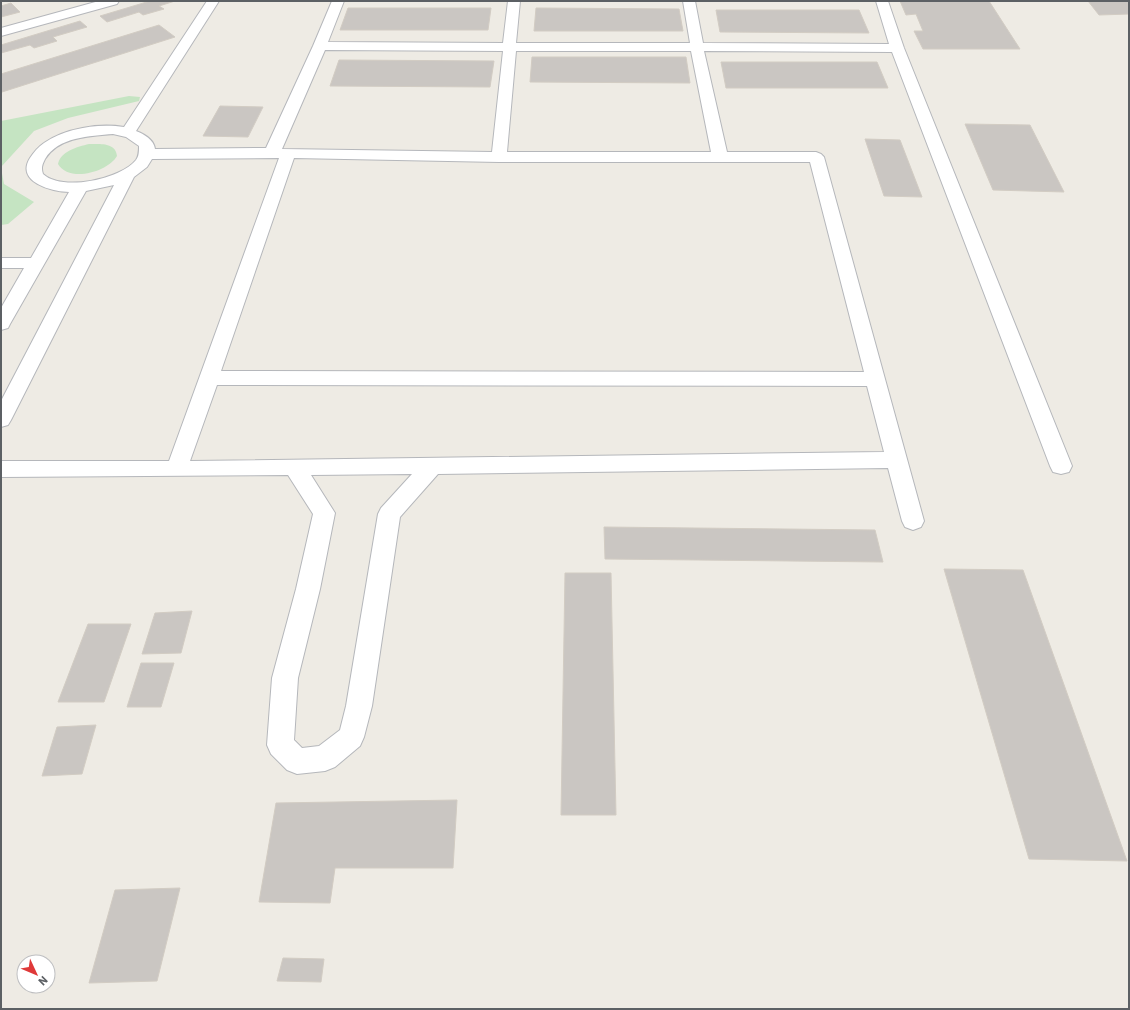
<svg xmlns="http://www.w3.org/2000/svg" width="1130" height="1010" font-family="'IBM Plex Sans',sans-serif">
<rect width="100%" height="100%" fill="#eeebe4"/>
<g fill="#c5e4c2">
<polygon points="129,96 140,97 139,101 68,118 34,131 1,167 1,121"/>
<path d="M89,144c10,0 27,-2 28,12 -9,16 -48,27 -59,8 3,-13 19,-17 31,-20z"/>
<polygon points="1,168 4,184 34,202 8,224 1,225"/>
</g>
<g fill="#cac6c2" stroke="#d2ccc3">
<polygon points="150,1 175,1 159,6 164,9 143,15 139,12 107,22 100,16"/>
<polygon points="900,1 989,1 1020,49 923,49 914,31 923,31 916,14 906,15"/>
<polygon points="1088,1 1129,1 1129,14 1099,15"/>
<polygon points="11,3 20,12 1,17 1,6"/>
<polygon points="348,8 491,8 488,30 340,30"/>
<polygon points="536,8 679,9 683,31 534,31"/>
<polygon points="716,10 859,10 869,33 720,32"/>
<polygon points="80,21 87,27 53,37 57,41 34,48 30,45 1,53 1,45"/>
<polygon points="159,25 175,37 2,92 1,90 1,74"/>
<polygon points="532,57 686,57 690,83 530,82"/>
<polygon points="339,60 494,61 490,87 330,86"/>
<polygon points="721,62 877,62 888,88 726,88"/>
<polygon points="220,106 263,107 248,137 203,136"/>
<polygon points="965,124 1030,125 1064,192 993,190"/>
<polygon points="865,139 900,140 922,197 884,196"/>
<polygon points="604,527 875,530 883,562 605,559"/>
<polygon points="944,569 1023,570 1127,861 1029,859"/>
<polygon points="565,573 611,573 616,815 561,815"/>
<polygon points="192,611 181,653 142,654 155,613"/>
<polygon points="88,624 131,624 104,702 58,702"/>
<polygon points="141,663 174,663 161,707 127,707"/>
<polygon points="96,725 82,774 42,776 57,727"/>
<polygon points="457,800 453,868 335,868 330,903 259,902 276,803"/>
<polygon points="180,888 157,981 89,983 115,890"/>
<polygon points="283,958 324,959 321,982 277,981"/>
</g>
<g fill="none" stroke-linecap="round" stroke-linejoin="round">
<g stroke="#b5b7bb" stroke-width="2">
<g id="minor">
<polygon points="99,1 119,1 117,4 1,36 1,28"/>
<path d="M207,1h12l-83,130c8,3 18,9 19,18l111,-1 47,-102 19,-45h12l-16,41 175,1 5,-42h12l-4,42h174l-7,-42h12l8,42 186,1 -13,-43h12l16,47 168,418 -3,6 -8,2 -8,-2 -3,-6 -158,-414 -188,-1 23,101h89l5,2 3,3 100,364 -3,6 -8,3 -8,-3 -3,-6 -14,-53 -450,6 -38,43 -28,189 -8,31 -4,9 -25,21 -10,4 -28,3 -10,-4 -16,-16 -4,-9 5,-67 24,-89 17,-75 -25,-39 -287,2v-16h168l110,-303 -127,1 -5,8 -13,10 -123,243 -3,5 -7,2v-26l113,-216 -28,6 -76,133 -2,4 -7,2v-22l23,-40h-23v-10h30l38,-66c-17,0 -54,-10 -39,-34 4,-6 8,-11 14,-15 21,-15 55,-20 80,-16zM325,50l178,1 -11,101 -210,-3zM516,51h175l20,101h-204zM113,134l13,3 13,9c0,6 0,10 -3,14 -15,19 -74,32 -93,14 -2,-6 -1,-9 2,-15 13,-22 45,-23 68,-25zM294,158l205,4h311l54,210 -643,-1zM217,385l650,1 17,66 -694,9zM412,474l-31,34 -3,6 -32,192 -6,24 -21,16 -17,2 -8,-8 4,-62 22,-89 15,-76 -24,-38z"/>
</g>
</g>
<use href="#minor" fill="#fff" fill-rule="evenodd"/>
</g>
<rect width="1130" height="1010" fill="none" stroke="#5c6064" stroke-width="4"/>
<g transform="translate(36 974) rotate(134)"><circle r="19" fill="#ffffff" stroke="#bebfc1"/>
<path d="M0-3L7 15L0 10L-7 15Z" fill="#df3939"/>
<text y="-6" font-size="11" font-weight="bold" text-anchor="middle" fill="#5c6064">N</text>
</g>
</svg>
